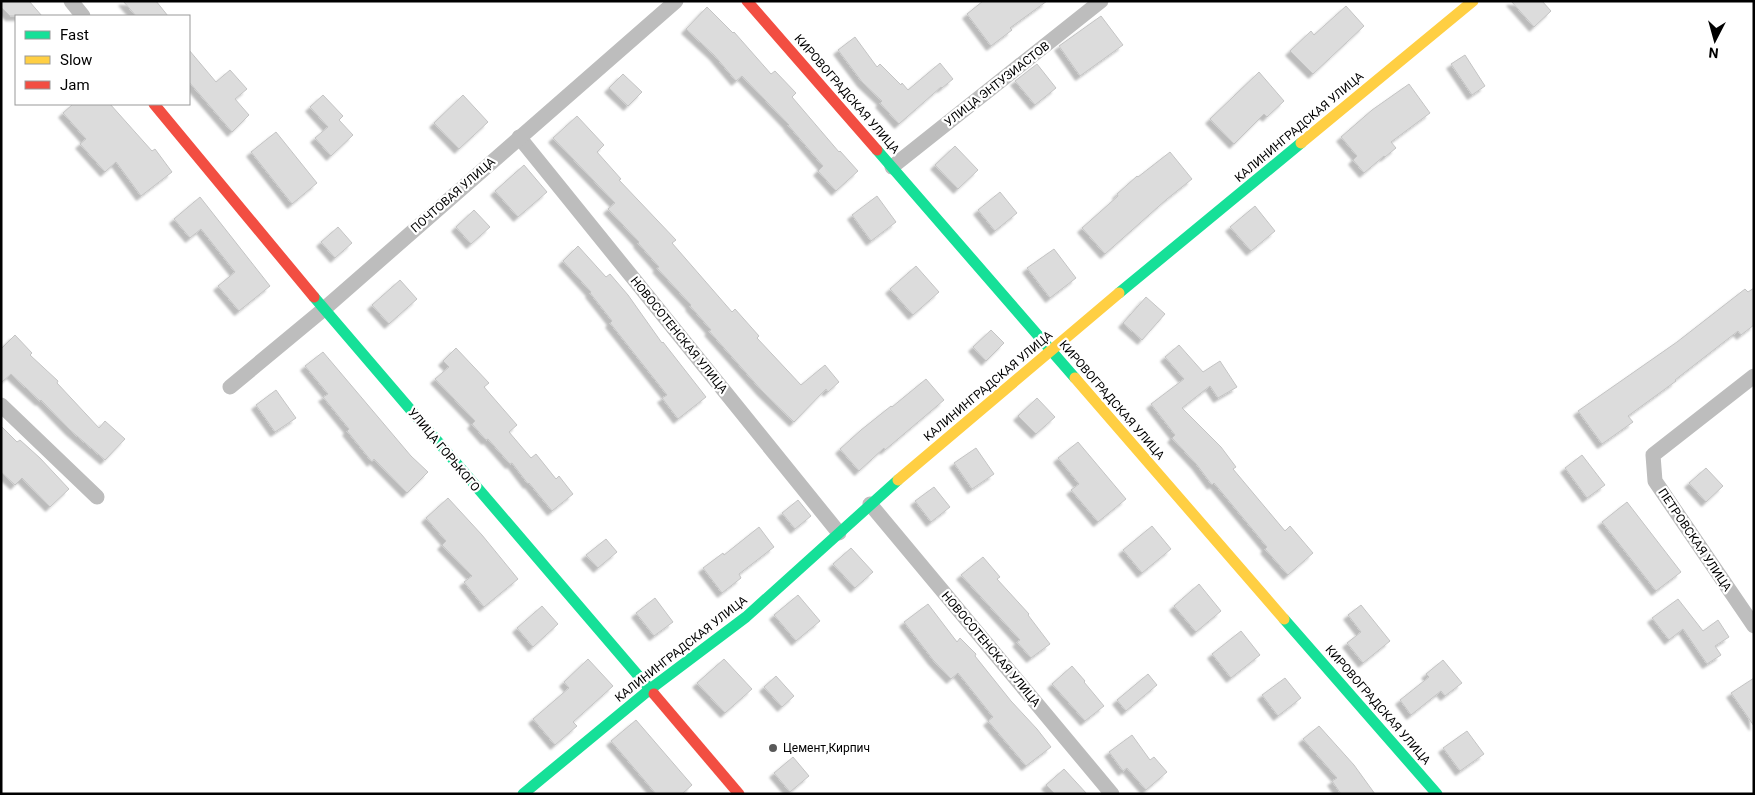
<svg xmlns="http://www.w3.org/2000/svg" width="1755" height="795" font-family="Roboto,sans-serif">
<defs>
<filter id="shadow"><feDropShadow dx="-4.5" dy="4.5" stdDeviation="1" flood-color="#0004"/></filter>
</defs>
<rect width="100%" height="100%" fill="#fff"/>
<g fill="#dcdcdc" stroke="#c4c4c4" filter="url(#shadow)">
<polygon points="1,1 29,1 42,16 10,16 1,7"/>
<polygon points="123,1 156,1 168,16 136,16"/>
<polygon points="983,1 1047,1 1010,28 1012,30 991,46 967,14"/>
<polygon points="1511,1 1542,1 1551,11 1534,27"/>
<polygon points="1346,6 1364,26 1313,74 1290,51 1311,31 1314,35"/>
<polygon points="707,7 733,33 734,32 771,74 775,71 796,93 792,97 839,152 840,151 858,171 836,191 818,171 823,166 788,125 789,125 742,76 736,81 714,55 686,29"/>
<polygon points="1101,16 1123,45 1080,76 1059,46"/>
<polygon points="855,37 877,67 880,64 901,85 902,83 908,90 940,63 953,79 942,88 941,87 899,124 880,103 882,101 862,82 838,50"/>
<polygon points="189,50 216,82 230,70 247,89 235,99 249,115 232,132 189,82"/>
<polygon points="1465,55 1485,86 1472,95 1451,64"/>
<polygon points="1037,64 1056,88 1035,105 1015,81"/>
<polygon points="1259,72 1284,101 1267,117 1264,114 1234,144 1210,119"/>
<polygon points="623,74 642,92 628,106 609,88"/>
<polygon points="1409,84 1430,113 1391,142 1396,148 1385,157 1384,156 1364,173 1353,160 1357,156 1341,137 1372,110"/>
<polygon points="323,95 343,116 339,120 353,135 331,156 315,138 328,127 310,107"/>
<polygon points="463,95 488,122 459,149 434,123"/>
<polygon points="73,104 110,104 152,151 155,149 172,172 141,196 116,162 105,172 80,144 86,139 63,113"/>
<polygon points="577,116 604,145 597,152 621,179 619,180 676,240 672,243 732,312 735,309 759,336 757,338 801,385 825,365 839,382 828,392 826,389 794,422 762,391 709,331 711,330 690,306 691,305 657,268 659,267 638,243 639,242 608,209 615,203 553,138"/>
<polygon points="276,132 317,183 292,204 251,152"/>
<polygon points="955,146 978,170 958,189 935,165"/>
<polygon points="1170,152 1192,179 1167,199 1105,254 1082,228 1118,196 1117,194 1137,176 1138,177"/>
<polygon points="524,165 547,192 518,217 495,191"/>
<polygon points="1000,192 1017,213 995,231 978,210"/>
<polygon points="877,196 896,222 871,241 852,215"/>
<polygon points="200,197 270,286 239,311 218,286 235,272 201,229 190,238 174,219"/>
<polygon points="1255,206 1275,231 1251,251 1230,227"/>
<polygon points="474,210 490,227 471,244 456,227"/>
<polygon points="338,227 352,243 335,258 321,242"/>
<polygon points="578,246 606,277 610,274 628,295 662,343 663,342 706,397 678,419 662,398 667,395 610,323 612,321 590,293 591,292 563,261"/>
<polygon points="1054,249 1076,278 1050,298 1027,268"/>
<polygon points="916,266 939,292 913,315 890,289"/>
<polygon points="400,280 417,299 389,324 372,305"/>
<polygon points="1754,288 1754,325 1741,335 1738,331 1675,380 1676,381 1628,416 1633,422 1602,444 1578,411 1677,342 1745,289 1748,292"/>
<polygon points="1146,297 1165,314 1142,340 1123,323"/>
<polygon points="991,330 1004,343 986,361 973,347"/>
<polygon points="15,335 32,353 30,355 58,381 57,383 99,428 105,421 125,439 105,460 70,430 41,400 40,401 11,374 1,383 1,349"/>
<polygon points="1179,345 1203,372 1220,361 1237,387 1218,398 1210,386 1182,408 1221,447 1236,467 1233,469 1285,531 1290,526 1313,553 1288,575 1265,549 1267,547 1214,483 1212,485 1197,465 1172,438 1175,435 1151,404 1184,379 1165,357"/>
<polygon points="456,348 489,383 484,387 517,425 509,432 531,458 536,454 556,479 559,476 573,494 552,511 529,483 528,484 512,463 510,464 488,439 486,440 472,424 475,421 435,379 449,367 443,361"/>
<polygon points="323,352 411,456 428,472 407,493 374,459 372,462 347,431 349,429 323,397 328,394 305,366"/>
<polygon points="926,379 944,400 885,450 884,448 859,471 840,449 861,430 891,406 892,407"/>
<polygon points="276,390 296,418 275,432 256,405"/>
<polygon points="1037,398 1055,417 1036,434 1018,416"/>
<polygon points="1,426 17,442 20,440 40,458 69,489 50,507 22,478 15,485 1,472"/>
<polygon points="1078,442 1126,499 1098,522 1071,490 1079,484 1058,458"/>
<polygon points="976,448 994,474 972,489 954,463"/>
<polygon points="1582,455 1605,485 1587,498 1565,468"/>
<polygon points="1706,468 1723,486 1706,502 1689,483"/>
<polygon points="934,487 950,507 931,522 915,501"/>
<polygon points="448,498 482,535 518,579 484,607 464,582 472,576 442,545 446,541 426,518"/>
<polygon points="798,500 811,516 795,529 782,513"/>
<polygon points="1627,502 1681,572 1656,591 1602,522"/>
<polygon points="1152,526 1171,549 1142,573 1123,550"/>
<polygon points="759,527 774,547 739,574 741,578 722,593 703,568 723,553 724,555"/>
<polygon points="606,539 617,552 598,568 586,555"/>
<polygon points="851,548 873,572 855,588 833,564"/>
<polygon points="983,557 1000,577 997,579 1029,614 1028,615 1050,644 1031,658 1017,642 1020,640 961,575"/>
<polygon points="1199,584 1221,611 1196,632 1174,606"/>
<polygon points="798,595 820,621 796,641 774,615"/>
<polygon points="655,598 673,622 654,636 636,613"/>
<polygon points="1678,599 1703,631 1718,620 1729,637 1715,646 1721,655 1707,664 1683,629 1669,640 1652,618"/>
<polygon points="928,604 957,642 960,638 976,654 975,656 1011,701 1037,729 1051,747 1026,766 988,721 993,717 958,673 951,679 933,660 904,622"/>
<polygon points="1361,605 1390,641 1363,663 1347,643 1361,632 1348,615"/>
<polygon points="542,606 558,624 533,647 517,628"/>
<polygon points="1241,631 1260,655 1231,678 1212,654"/>
<polygon points="588,659 613,686 573,722 577,726 555,745 533,719 569,688 564,682"/>
<polygon points="724,659 752,689 725,713 697,683"/>
<polygon points="1443,660 1462,683 1445,696 1441,691 1411,715 1400,700 1429,677 1426,674"/>
<polygon points="1072,666 1085,681 1084,682 1104,706 1085,721 1052,684"/>
<polygon points="1148,674 1157,685 1126,711 1117,700"/>
<polygon points="776,676 794,696 782,707 764,687"/>
<polygon points="1285,678 1301,698 1278,716 1262,695"/>
<polygon points="1754,678 1754,726 1731,693"/>
<polygon points="636,720 692,785 682,794 656,794 611,741"/>
<polygon points="1319,726 1354,765 1375,794 1341,794 1332,781 1337,778 1303,739"/>
<polygon points="1467,731 1484,754 1460,771 1443,748"/>
<polygon points="1132,735 1150,760 1154,757 1167,772 1146,790 1127,768 1123,771 1109,752"/>
<polygon points="793,757 809,776 790,792 774,773"/>
<polygon points="1064,769 1087,794 1055,794 1046,785"/>
</g>
<g fill="none" stroke-linecap="round" stroke-linejoin="round">
<g stroke="#bdbdbd" stroke-width="15">
<polyline points="71,1 83,16"/>
<polyline points="519,137 839,533"/>
<polyline points="892,167 1101,1"/>
<polyline points="1754,376 1653,455 1655,481 1754,626"/>
<polyline points="230,387 324,309 676,1"/>
<polyline points="1,405 97,497"/>
<polyline points="870,504 1112,794"/>
</g>
<g stroke="#16e098" stroke-width="11">
<polyline points="877,150 1075,378"/>
<polyline points="1119,293 1301,143"/>
<polyline points="314,297 654,694"/>
<polyline points="1284,619 1437,794"/>
<polyline points="523,794 649,690 746,617 898,480"/>
</g>
<g stroke="#ffcf43" stroke-width="11">
<polyline points="1301,143 1473,1"/>
<polyline points="1075,378 1284,619"/>
<polyline points="898,480 1119,293"/>
</g>
<g stroke="#f24e42" stroke-width="11">
<polyline points="747,1 877,150"/>
<polyline points="154,104 314,297"/>
<polyline points="654,694 739,794"/>
</g>
</g>
<circle fill="#595959" stroke="#fff" stroke-width="2" cx="773" cy="748" r="5"/>
<g text-anchor="middle" dominant-baseline="central" stroke-width="4.5" stroke-linejoin="round" paint-order="stroke">
<g font-size="12" fill="#000" stroke="#fff">
<text transform="translate(997 84) rotate(-38)">УЛИЦА ЭНТУЗИАСТОВ</text>
<text transform="translate(847 94) rotate(49)">КИРОВОГРАДСКАЯ УЛИЦА</text>
<text transform="translate(1299 127) rotate(-40)">КАЛИНИНГРАДСКАЯ УЛИЦА</text>
<text transform="translate(453 195) rotate(-41)">ПОЧТОВАЯ УЛИЦА</text>
<text transform="translate(679 335) rotate(51)">НОВОСОТЕНСКАЯ УЛИЦА</text>
<text transform="translate(988 386) rotate(-40)">КАЛИНИНГРАДСКАЯ УЛИЦА</text>
<text transform="translate(1112 400) rotate(49)">КИРОВОГРАДСКАЯ УЛИЦА</text>
<text transform="translate(444 450) rotate(50)">УЛИЦА ГОРЬКОГО</text>
<text transform="translate(1695 540) rotate(56)">ПЕТРОВСКАЯ УЛИЦА</text>
<text transform="translate(681 649) rotate(-38)">КАЛИНИНГРАДСКАЯ УЛИЦА</text>
<text transform="translate(991 649) rotate(50)">НОВОСОТЕНСКАЯ УЛИЦА</text>
<text transform="translate(1378 705) rotate(49)">КИРОВОГРАДСКАЯ УЛИЦА</text>
</g>
<g font-size="12" fill="#000" stroke="#fff" text-anchor="start">
<text x="783" y="748">Цемент,Кирпич</text>
</g>
</g>
<rect width="1755" height="795" fill="none" stroke="#000000" stroke-width="5"/>
<rect x="15" y="15" width="175" height="90" fill="#ffffff" stroke="#999999"/>
<rect x="25" y="31" width="25" height="8" fill="#16e098" stroke="#999999"/>
<text x="60" y="40" font-size="15" fill="#000000">Fast</text>
<rect x="25" y="56" width="25" height="8" fill="#ffcf43" stroke="#999999"/>
<text x="60" y="65" font-size="15" fill="#000000">Slow</text>
<rect x="25" y="81" width="25" height="8" fill="#f24e42" stroke="#999999"/>
<text x="60" y="90" font-size="15" fill="#000000">Jam</text>
<g transform="translate(1715 40) rotate(186)" stroke="#ffffff" stroke-width="4" paint-order="stroke">
<path d="M0-4L9 19L0 12L-9 19Z" fill="#000000"/>
<text y="-8" font-size="14" font-weight="bold" text-anchor="middle" fill="#000000">N</text>
</g>
</svg>
